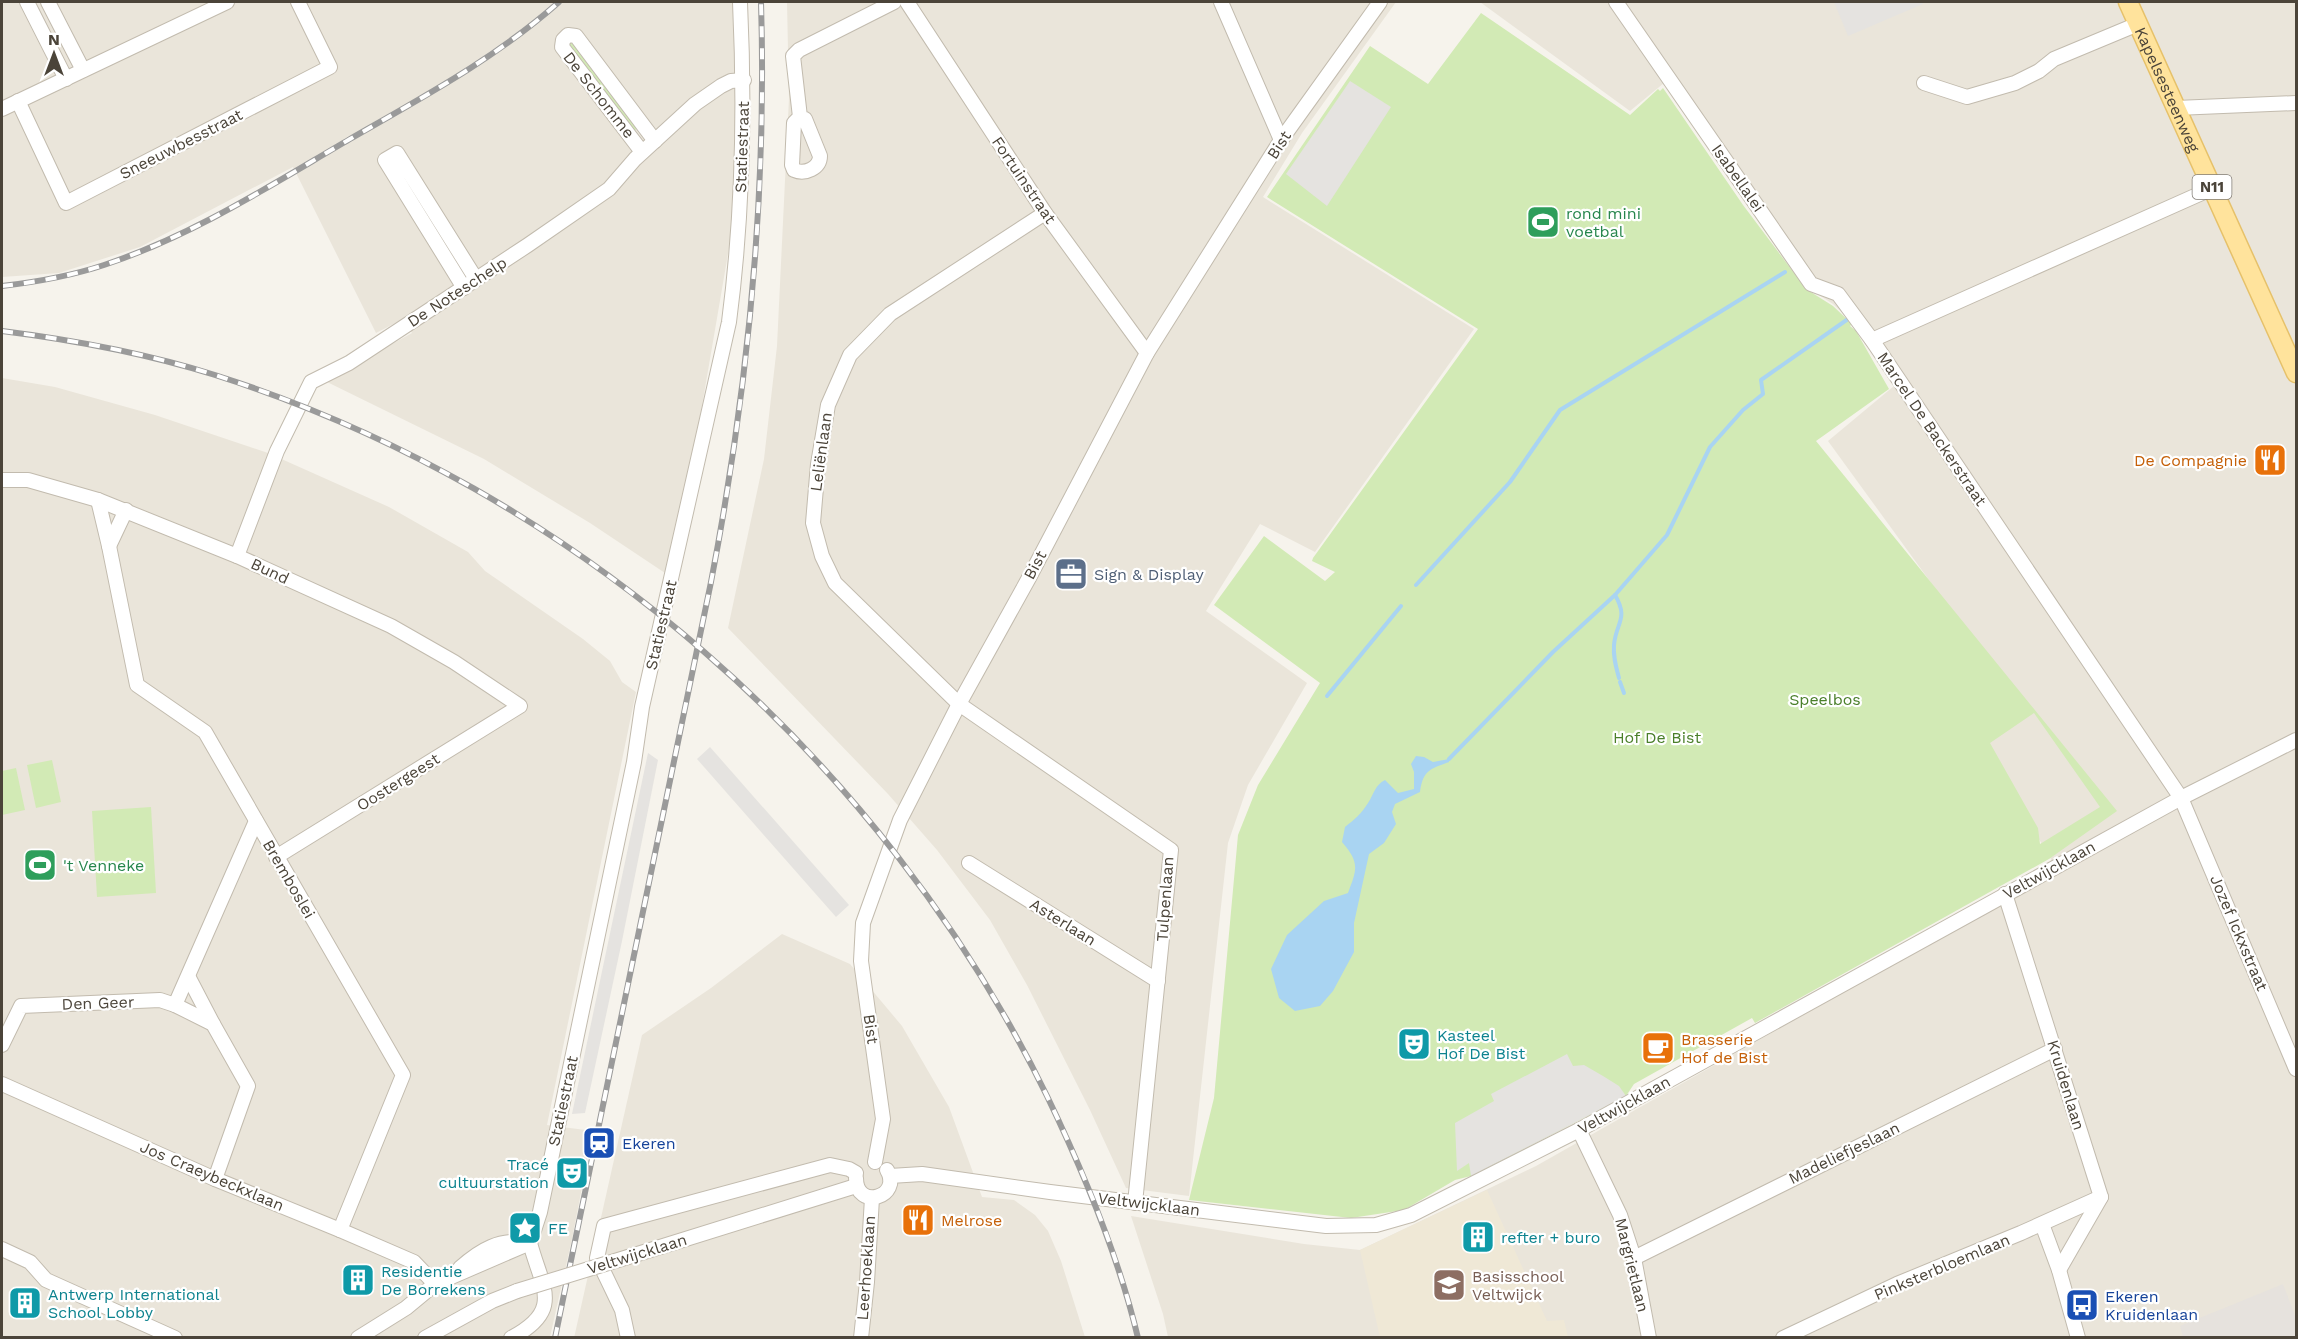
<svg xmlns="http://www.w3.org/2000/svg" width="2298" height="1339" font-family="'Work Sans',sans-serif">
<rect width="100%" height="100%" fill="#f6f3ec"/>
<g fill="#eae5da">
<polygon points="2,2 738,2 742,172 697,435 665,573 590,523 484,459 325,381 412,333 403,319 376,333 293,167 140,247 59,273 2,277"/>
<polygon points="787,2 1396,2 1302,133 1263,197 1474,329 1315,552 1260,524 1206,611 1307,683 1248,785 1228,843 1189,1196 1126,1188 1090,1110 1027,985 990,920 937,850 888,794 728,628 764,459 777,346 789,98"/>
<polygon points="1480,2 2296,2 2296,1337 1168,1337 1163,1314 1131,1216 1304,1244 1360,1250 1536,1166 2058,871 1970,724 1993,668 1828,441 1894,386 1852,322 1833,304 1800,283 1664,83 1630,111"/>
<polygon points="2,378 55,387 155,415 268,453 389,507 468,552 485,571 583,639 610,661 622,682 636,692 547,1125 593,1131 572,1239 550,1337 2,1337"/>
<polygon points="782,934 850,964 902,1026 949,1107 982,1197 1014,1200 1035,1215 1048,1231 1061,1261 1085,1337 574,1338 642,1035 711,988"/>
</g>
<polygon fill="#e6e2dd" points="2283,1284 2296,1318 2296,1337 2183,1337 2180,1326"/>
<polygon fill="#efe8d6" points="1487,1190 1547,1321 1564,1320 1568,1337 1380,1337 1360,1250"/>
<g fill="#d2eab5" fill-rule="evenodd">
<path d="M1481,13l149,102 28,-26 2,2 3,-3 80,117 63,84 27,17 19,18 -2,2 6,5 33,58 -73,52 301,370 -68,48 -294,164 -3,-5 -118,66 -8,12 -155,80 -16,4 -51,30 -53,8 -162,-18 25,-102 24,-263 20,-50 62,-102 -106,-78 50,-69 61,45 10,-9 -23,-11 1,-3 165,-229 -211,-132 103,-151 58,38zM2034,713l66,94 -60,37 -2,-16 -48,-85z"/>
<polygon points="573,40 638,128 632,132 567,44"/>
<polygon points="52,760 61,802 36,808 27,765"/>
<polygon points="16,768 25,810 2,815 2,771"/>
<polygon points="151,807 156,893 97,897 92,811"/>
</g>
<g fill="#e5e3e0">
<polygon points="1834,2 1922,2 1923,4 1848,36"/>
<polygon points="1350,81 1391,107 1327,206 1286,174"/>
<polygon points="710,747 849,905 836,917 697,759"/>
<polygon points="648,753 658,760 622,941 585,1113 572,1114"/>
<polygon points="1567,1054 1573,1066 1584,1065 1603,1076 1619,1086 1626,1096 1471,1176 1469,1163 1457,1171 1455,1123 1494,1101 1491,1094"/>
</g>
<path fill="#a9d4f2" d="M1416,756l8,1 9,5 16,-3v3c-19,7 -26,8 -29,30l-25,12 -3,8 4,12 -12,19 -15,11 -15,69v29l-21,39 -13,15 -25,5 -16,-13 -8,-29 16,-34 37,-34 24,-8c9,-24 12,-30 -6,-51l3,-15c9,-7 17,-14 23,-24 6,-9 7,-18 17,-23l13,13 16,-4v-17l-3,-8z"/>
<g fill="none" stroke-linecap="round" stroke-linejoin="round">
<g stroke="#a9d4f2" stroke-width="4">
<polyline points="1416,585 1510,482 1560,410 1785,272"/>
<path d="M1615,595c14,24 1,27 -1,50 -1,12 2,22 5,33"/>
<polyline points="1620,682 1624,693"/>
<polyline points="1327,696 1401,606"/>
<polyline points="1449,759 1553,652 1615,595 1667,535 1710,447 1743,410 1763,394 1761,380 1848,319"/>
</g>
<g stroke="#c2bbae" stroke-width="16">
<g id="minor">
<polyline points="27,2 66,79"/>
<polyline points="48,2 83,70"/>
<polyline points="907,2 1045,213 1147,353"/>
<polyline points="1221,2 1281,140"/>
<polyline points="1616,2 1811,284 1838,294 1872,340 2181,798 2296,1069"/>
<polyline points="1924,83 1967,97 2015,83 2039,71 2054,59 2138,24"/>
<polyline points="18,101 66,203 330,67 298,2"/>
<polyline points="2176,108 2296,103"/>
<polyline points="2,109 227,2"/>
<path d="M800,117l5,2 15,37c0,12 -15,19 -26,14l-2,-5 2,-42 6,-6 -7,-61 6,-6 95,-48"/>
<polyline points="642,152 562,47 563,40 568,35 576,36 655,141"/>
<polyline points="1045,213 890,314 850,355 828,405 818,464 813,523 822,556 835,583 959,704 1171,850 1135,1203"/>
<polyline points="464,288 385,160 397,153 476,279"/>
<polyline points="1872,340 2213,188"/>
<polyline points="2,480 28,480 98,500 237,556 391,626 454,662 520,706 276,857"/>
<polyline points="98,500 109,546 137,685 205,732 403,1075 340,1230"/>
<polyline points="109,546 126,510"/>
<polyline points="237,556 277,451 311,382 349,363 528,245 609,189 635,159 695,104 721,86 731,81 744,80"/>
<polyline points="969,863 1158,981"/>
<polyline points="2005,894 2101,1197 2059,1270"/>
<polyline points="189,978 213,1024"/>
<polyline points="175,1005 256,821"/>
<polyline points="2,1045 21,1006 160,1000 175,1005 213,1024 248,1086 215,1179"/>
<polyline points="2,1084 215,1179 340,1230 414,1262 435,1284"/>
<polyline points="1579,1130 1620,1215 1634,1258 1649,1338"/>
<polyline points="875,1162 883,1119 861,961 863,923 900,820 959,704 1030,576 1147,353 1281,140 1380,2"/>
<polyline points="890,1176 922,1174 1050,1192 1326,1226 1376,1225 1411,1215 1579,1130 2181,798 2296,740"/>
<path d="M856,1178c0,33 47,19 31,-8"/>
<polyline points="2042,1224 2059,1270 2078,1338"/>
<path d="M530,1243l10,-31 94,-450 8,-55 87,-385c14,-107 16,-213 11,-320"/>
<polyline points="2,1249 30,1262 46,1280 175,1338"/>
<polyline points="628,1257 856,1186"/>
<polyline points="1634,1258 2055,1049"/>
<path d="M460,1268c20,-18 40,-30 68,-25"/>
<polyline points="358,1338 406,1308 435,1284 530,1243"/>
<polyline points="425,1338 492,1301 517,1291"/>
<path d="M511,1338c53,-28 31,-50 19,-95"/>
<polyline points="628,1338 622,1310 597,1258 604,1226 830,1165 849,1169 856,1173"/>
<polyline points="861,1338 867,1282 872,1198"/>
<polyline points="1783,1338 1897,1284 2021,1233 2101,1197"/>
</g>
</g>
<g stroke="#e6c16a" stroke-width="21">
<g id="major">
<path id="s1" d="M2128,2l168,371"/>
</g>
</g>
<use href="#minor" stroke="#fff" stroke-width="14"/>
<use href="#major" stroke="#ffe39c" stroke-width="18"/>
<g stroke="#9a9a9a" stroke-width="6">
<g id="rail">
<path d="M2,286c34,-4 69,-10 102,-21 88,-29 167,-80 246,-126 73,-42 146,-81 209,-137"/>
<path d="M2,331c72,9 143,22 213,44 359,114 667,383 832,721 37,77 71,158 91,242"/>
<path d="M555,1338l156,-756c37,-192 56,-385 50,-580"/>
</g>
</g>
<use href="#rail" stroke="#fff" stroke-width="4" stroke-dasharray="11" stroke-linecap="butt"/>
<g stroke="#c2bbae" stroke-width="16" stroke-linecap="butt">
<polyline id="minor-bridge" points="517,1291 628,1257"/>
</g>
<use href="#minor-bridge" stroke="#fff" stroke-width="14"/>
</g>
<defs>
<g id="stadium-square" transform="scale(1.725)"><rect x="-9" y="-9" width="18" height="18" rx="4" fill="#2e9e5b" stroke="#fff"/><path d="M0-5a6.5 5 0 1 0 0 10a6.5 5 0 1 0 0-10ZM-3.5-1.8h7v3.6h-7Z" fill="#fff"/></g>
<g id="restaurant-square" transform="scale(1.725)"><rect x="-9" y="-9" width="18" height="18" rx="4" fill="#e8710a" stroke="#fff"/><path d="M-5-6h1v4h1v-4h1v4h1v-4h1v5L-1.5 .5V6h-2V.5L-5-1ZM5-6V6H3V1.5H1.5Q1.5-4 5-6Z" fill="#fff"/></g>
<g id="office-square" transform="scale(1.725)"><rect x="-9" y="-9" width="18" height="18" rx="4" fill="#5c6f8a" stroke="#fff"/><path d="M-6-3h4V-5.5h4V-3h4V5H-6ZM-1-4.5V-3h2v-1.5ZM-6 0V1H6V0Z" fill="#fff"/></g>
<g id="theatre-square" transform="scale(1.725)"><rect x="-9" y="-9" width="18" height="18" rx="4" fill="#0f9aa8" stroke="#fff"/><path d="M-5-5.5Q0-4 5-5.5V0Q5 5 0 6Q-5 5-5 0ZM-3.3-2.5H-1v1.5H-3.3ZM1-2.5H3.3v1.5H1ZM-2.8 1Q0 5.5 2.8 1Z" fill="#fff"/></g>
<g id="cafe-square" transform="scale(1.725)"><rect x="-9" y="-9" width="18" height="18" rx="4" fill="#e8710a" stroke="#fff"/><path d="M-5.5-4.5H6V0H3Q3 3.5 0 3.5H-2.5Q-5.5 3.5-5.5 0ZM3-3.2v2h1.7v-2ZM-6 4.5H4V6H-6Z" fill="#fff"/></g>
<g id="station-square" transform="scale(1.725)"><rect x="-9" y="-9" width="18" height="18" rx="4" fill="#1a4fb4" stroke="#fff"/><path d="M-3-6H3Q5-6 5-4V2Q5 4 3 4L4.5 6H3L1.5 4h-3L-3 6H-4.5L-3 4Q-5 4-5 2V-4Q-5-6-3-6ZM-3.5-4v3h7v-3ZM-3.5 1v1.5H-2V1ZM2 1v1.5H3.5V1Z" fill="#fff"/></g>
<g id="sight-square" transform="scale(1.725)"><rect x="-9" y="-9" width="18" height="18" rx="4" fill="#0f9aa8" stroke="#fff"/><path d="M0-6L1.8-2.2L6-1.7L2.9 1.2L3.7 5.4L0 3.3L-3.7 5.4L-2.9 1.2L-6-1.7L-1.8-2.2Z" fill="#fff"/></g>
<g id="building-square" transform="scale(1.725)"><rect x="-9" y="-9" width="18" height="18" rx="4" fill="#0f9aa8" stroke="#fff"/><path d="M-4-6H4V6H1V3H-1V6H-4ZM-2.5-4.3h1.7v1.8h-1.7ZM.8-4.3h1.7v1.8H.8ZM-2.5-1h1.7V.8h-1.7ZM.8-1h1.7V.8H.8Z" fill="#fff"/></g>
<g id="school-square" transform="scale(1.725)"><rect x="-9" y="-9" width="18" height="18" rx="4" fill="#8d6e63" stroke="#fff"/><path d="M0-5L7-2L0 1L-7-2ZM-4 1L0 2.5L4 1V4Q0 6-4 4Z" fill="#fff"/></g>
<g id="bus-square" transform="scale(1.725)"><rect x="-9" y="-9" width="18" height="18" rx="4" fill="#1a4fb4" stroke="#fff"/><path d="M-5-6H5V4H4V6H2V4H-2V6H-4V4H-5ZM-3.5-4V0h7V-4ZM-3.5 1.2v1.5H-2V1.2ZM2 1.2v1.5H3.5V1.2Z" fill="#fff"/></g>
</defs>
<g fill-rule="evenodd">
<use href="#stadium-square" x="1543" y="222"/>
<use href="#restaurant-square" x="2270" y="460"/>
<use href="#office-square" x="1071" y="574"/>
<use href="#stadium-square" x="40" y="865"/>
<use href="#theatre-square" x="1414" y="1044"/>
<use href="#cafe-square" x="1658" y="1048"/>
<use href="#station-square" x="599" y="1143"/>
<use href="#theatre-square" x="572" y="1173"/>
<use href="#restaurant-square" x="918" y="1220"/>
<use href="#sight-square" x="525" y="1228"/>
<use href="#building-square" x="1478" y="1237"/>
<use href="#building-square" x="358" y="1280"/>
<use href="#school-square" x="1449" y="1285"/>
<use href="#building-square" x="25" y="1303"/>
<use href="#bus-square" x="2082" y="1305"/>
</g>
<g text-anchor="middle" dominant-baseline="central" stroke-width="4.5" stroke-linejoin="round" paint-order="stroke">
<rect fill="#fff" stroke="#817c74" stroke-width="1.5" x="2192.5" y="175" width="39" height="24" rx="4.5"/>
<g font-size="15" font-weight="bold" fill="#4b4439">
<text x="2212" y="187">N11</text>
</g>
<g font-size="16" fill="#4b4439" stroke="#fff">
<text stroke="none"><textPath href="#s1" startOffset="96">Kapelsesteenweg</textPath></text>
<text transform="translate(599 95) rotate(52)">De Schomme</text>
<text transform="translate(181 144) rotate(-27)">Sneeuwbesstraat</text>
<text transform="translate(1279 145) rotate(-57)">Bist</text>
<text transform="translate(742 147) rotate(-88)">Statiestraat</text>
<text transform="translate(1738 178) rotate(55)">Isabellalei</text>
<text transform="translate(1024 180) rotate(56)">Fortuinstraat</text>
<text transform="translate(457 292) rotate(-33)">De Noteschelp</text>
<text transform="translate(1932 429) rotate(56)">Marcel De Backerstraat</text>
<text transform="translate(821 452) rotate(-82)">Leliënlaan</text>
<text transform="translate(1035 565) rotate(-62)">Bist</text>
<text transform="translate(270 571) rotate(25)">Bund</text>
<text transform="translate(661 625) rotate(-77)">Statiestraat</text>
<text transform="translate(398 782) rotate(-32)">Oostergeest</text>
<text transform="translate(2049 870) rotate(-29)">Veltwijcklaan</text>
<text transform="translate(289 879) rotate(60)">Bremboslei</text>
<text transform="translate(1165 899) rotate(-86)">Tulpenlaan</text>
<text transform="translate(1063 922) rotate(32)">Asterlaan</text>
<text transform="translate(2239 933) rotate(67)">Jozef Ickxstraat</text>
<text transform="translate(98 1003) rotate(-2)">Den Geer</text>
<text transform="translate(871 1029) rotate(82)">Bist</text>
<text transform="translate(2066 1085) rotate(73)">Kruidenlaan</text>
<text transform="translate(563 1101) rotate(-78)">Statiestraat</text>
<text transform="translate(1624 1105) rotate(-29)">Veltwijcklaan</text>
<text transform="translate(1844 1153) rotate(-26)">Madeliefjeslaan</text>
<text transform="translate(212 1176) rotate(23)">Jos Craeybeckxlaan</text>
<text transform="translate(1149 1204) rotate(7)">Veltwijcklaan</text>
<text transform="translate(637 1254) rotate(-17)">Veltwijcklaan</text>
<text transform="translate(1632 1265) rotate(76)">Margrietlaan</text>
<text transform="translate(1942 1267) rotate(-23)">Pinksterbloemlaan</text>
<text transform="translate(866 1268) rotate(-86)">Leerhoeklaan</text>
</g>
<g font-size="16" fill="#27864d" stroke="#fff" text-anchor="start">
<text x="1566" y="213">rond mini<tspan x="1566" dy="18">voetbal</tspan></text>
<text x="63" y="865">'t Venneke</text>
</g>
<g font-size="16" fill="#c56008" stroke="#fff" text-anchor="start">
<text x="2247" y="460" text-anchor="end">De Compagnie</text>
<text x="1681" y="1039">Brasserie<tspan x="1681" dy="18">Hof de Bist</tspan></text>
<text x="941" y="1220">Melrose</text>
</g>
<g font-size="16" fill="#4e5e75" stroke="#fff" text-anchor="start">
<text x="1094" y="574">Sign &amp; Display</text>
</g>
<g font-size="16" fill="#4a7f2a" stroke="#fff">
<text x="1825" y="699">Speelbos</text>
<text x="1657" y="737">Hof De Bist</text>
</g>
<g font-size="16" fill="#0d838f" stroke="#fff" text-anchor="start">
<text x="1437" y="1035">Kasteel<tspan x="1437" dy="18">Hof De Bist</tspan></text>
<text x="549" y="1164" text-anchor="end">Tracé<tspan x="549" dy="18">cultuurstation</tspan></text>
<text x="548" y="1228">FE</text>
<text x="1501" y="1237">refter + buro</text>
<text x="381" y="1271">Residentie<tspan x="381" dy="18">De Borrekens</tspan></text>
<text x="48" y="1294">Antwerp International<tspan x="48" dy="18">School Lobby</tspan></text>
</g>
<g font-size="16" fill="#164399" stroke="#fff" text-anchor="start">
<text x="622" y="1143">Ekeren</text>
<text x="2105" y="1296">Ekeren<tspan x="2105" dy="18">Kruidenlaan</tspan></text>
</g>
<g font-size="16" fill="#785e54" stroke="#fff" text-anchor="start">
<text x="1472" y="1276">Basisschool<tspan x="1472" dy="18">Veltwijck</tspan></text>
</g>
</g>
<rect width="2298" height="1339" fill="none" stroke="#4b4439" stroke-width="6"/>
<g transform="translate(54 54)" stroke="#ffffff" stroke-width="4.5" paint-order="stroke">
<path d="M0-4.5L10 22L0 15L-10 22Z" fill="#4b4439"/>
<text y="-9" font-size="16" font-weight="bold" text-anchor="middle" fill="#4b4439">N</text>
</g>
</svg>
